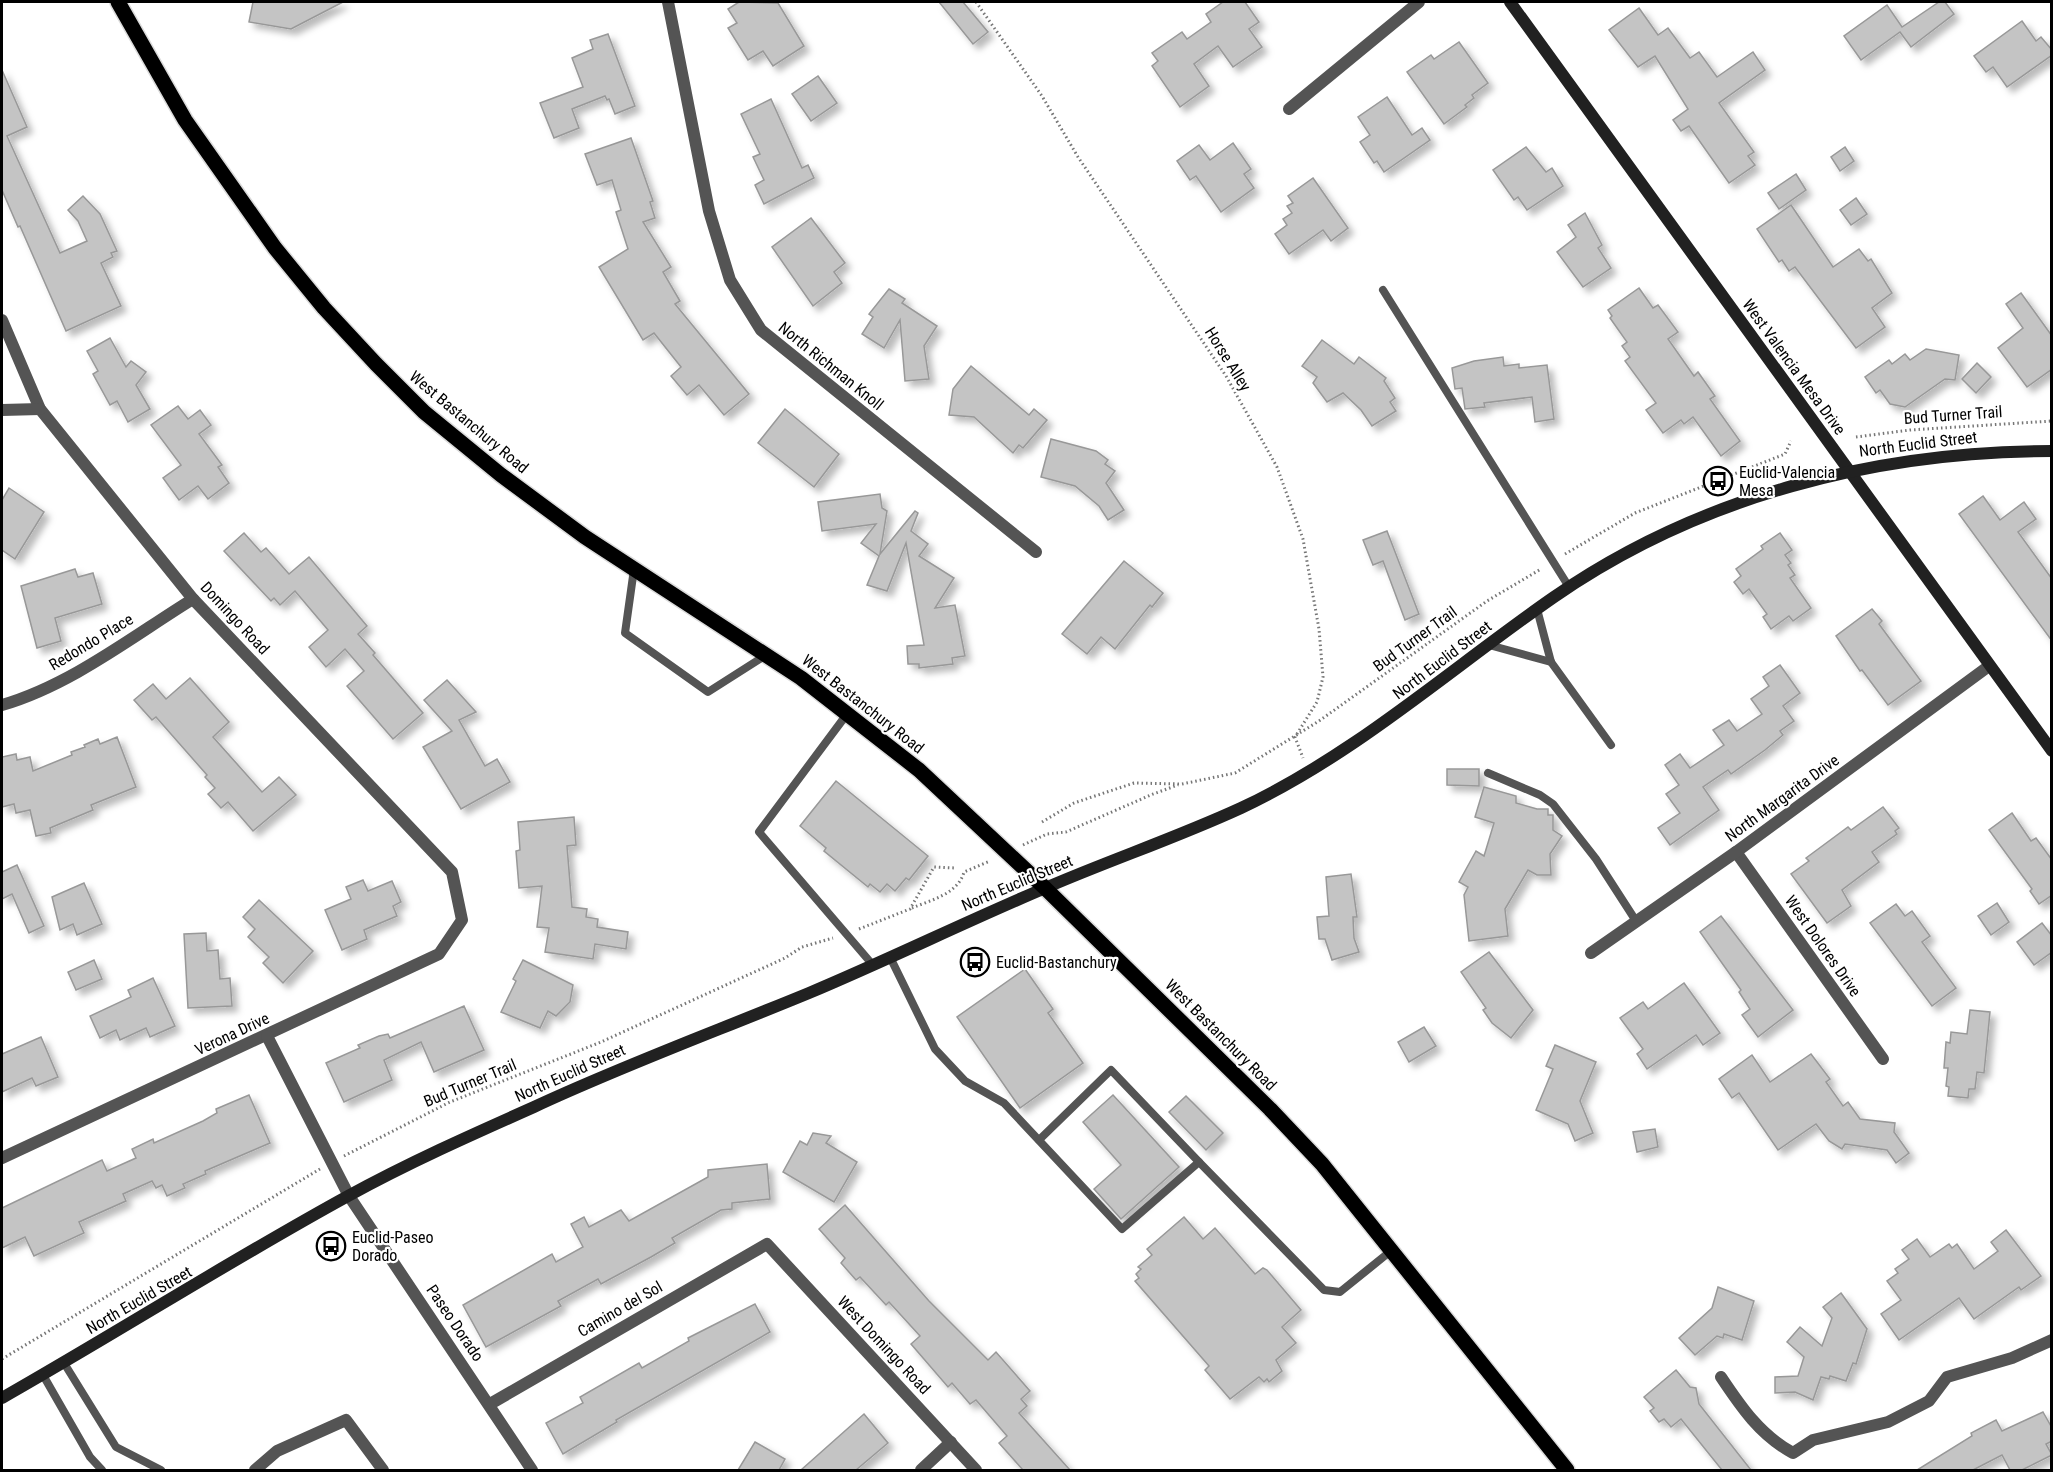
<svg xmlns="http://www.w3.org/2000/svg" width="2053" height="1472" font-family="'Roboto Condensed',sans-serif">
<defs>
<filter id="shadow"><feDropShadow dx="5.5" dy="5.5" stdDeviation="3" flood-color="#0004"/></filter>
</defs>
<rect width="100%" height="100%" fill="#fff"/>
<g fill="#c4c4c4" stroke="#989898" stroke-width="1.5" filter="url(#shadow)">
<polygon points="253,2 343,2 291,29 249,22"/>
<polygon points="739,2 778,3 804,46 773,66 763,51 748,60 728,28 737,23 728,9"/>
<polygon points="939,2 963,2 988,32 973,44"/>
<polygon points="1223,2 1245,2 1259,22 1249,29 1262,47 1233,67 1218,46 1194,64 1209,86 1180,107 1152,66 1158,61 1152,53 1182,32 1187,39 1211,22 1206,14"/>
<polygon points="1939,2 1945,2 1954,14 1911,47 1900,32 1861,60 1844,36 1887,5 1902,27"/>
<polygon points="1639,8 1658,35 1668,28 1690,58 1699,52 1717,77 1753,52 1765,70 1719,103 1754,152 1748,156 1755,165 1729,183 1689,126 1681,131 1673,120 1688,109 1655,56 1638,67 1609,30"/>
<polygon points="2022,21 2036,41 2041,37 2052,50 2052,55 2007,87 1993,67 1986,72 1974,56"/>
<polygon points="608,34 635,106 615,114 609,99 607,100 605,96 572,109 579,128 554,138 540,103 583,87 572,58 593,49 590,40"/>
<polygon points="1459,42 1488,83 1472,95 1474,98 1465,105 1467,107 1444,124 1407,72 1431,55 1434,59"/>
<polygon points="2,70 27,127 7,136 60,253 87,241 78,221 68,210 83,196 100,214 117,251 111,253 113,257 101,263 121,306 66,331 20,226 18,227 2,190"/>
<polygon points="818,76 837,103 811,121 792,94"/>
<polygon points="1387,97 1412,135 1422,128 1430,140 1384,172 1377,161 1374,163 1360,142 1370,135 1358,117"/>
<polygon points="771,99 802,168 808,165 814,178 764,204 755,185 764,180 753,157 760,154 741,114"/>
<polygon points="631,138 653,201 650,202 655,218 643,222 671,267 663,272 680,301 675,304 749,394 724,415 699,385 687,395 671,376 681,367 654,333 643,340 599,267 628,249 616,212 621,210 612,180 597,185 585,154"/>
<polygon points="1233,143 1251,169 1244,174 1254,188 1221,212 1196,176 1190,180 1177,161 1199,145 1210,160"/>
<polygon points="1526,147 1546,172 1552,168 1563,186 1527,210 1518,197 1514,200 1493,170"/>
<polygon points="1845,147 1854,161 1840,171 1831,157"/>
<polygon points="1796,174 1806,190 1779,209 1768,193"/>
<polygon points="1313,178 1348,228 1331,241 1323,230 1289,254 1275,234 1287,225 1283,219 1292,213 1287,206 1293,203 1288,196"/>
<polygon points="1856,198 1867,214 1851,225 1840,210"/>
<polygon points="1791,205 1833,267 1859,249 1868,261 1871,259 1892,293 1872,308 1885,327 1856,348 1795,267 1789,271 1782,260 1779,262 1757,229"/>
<polygon points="1585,213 1602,245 1598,248 1611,268 1583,287 1557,252 1576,237 1568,225"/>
<polygon points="811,218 845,263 834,272 842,283 813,306 772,247"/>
<polygon points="1639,288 1653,308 1658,305 1678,332 1668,339 1694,376 1698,372 1715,396 1710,399 1740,441 1721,456 1693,417 1684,424 1681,420 1663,433 1646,410 1656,403 1625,361 1630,357 1622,346 1627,342 1610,318 1612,316 1608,310"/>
<polygon points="889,289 905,299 902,303 937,326 924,346 929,379 905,381 900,320 884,348 862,334 873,317 869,314"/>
<polygon points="2021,293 2052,336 2052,369 2027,387 1998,348 2023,328 2006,304"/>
<polygon points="110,338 126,367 131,361 146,372 136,385 150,409 128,422 117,401 110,405 93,374 98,371 87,351"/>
<polygon points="1322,340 1354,364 1359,357 1386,378 1384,381 1395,398 1390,402 1396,411 1372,426 1361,410 1343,393 1327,402 1313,383 1317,377 1302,366"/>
<polygon points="1926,349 1959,355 1955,380 1945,379 1905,407 1890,404 1880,390 1876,393 1865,377 1889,360 1892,364 1905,354 1910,360"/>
<polygon points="1503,357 1504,366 1519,364 1519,368 1547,365 1554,419 1535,422 1532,397 1484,403 1485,407 1465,409 1462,388 1455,389 1452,368 1474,361"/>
<polygon points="1977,363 1991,377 1976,393 1962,379"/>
<polygon points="971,366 1029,415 1034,409 1047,420 1023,448 1019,445 1013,453 974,417 949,415 953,389"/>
<polygon points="178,406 188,419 200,410 211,425 199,434 222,465 218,467 229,483 208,499 198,486 179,500 163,478 181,465 151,425"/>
<polygon points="785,409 839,454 814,487 758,443"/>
<polygon points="1051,439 1096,451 1108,460 1105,464 1115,471 1106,483 1124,510 1108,520 1099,506 1075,486 1041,477"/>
<polygon points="9,488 44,512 15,559 2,550 2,500"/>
<polygon points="880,494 882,508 887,511 880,554 915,511 918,513 911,531 928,544 919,556 954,578 935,608 955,605 965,656 952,658 953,664 919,668 919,664 908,664 907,646 924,645 906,543 887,591 867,585 879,556 861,543 876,524 822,531 818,502"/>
<polygon points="1983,496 2000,520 2024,502 2036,519 2018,532 2052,579 2052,641 1959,514"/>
<polygon points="1387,531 1419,614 1405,620 1383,561 1373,565 1363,540"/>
<polygon points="244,533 261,552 266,548 289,574 309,557 367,626 358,634 375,653 373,655 423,713 393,739 347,686 364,671 345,649 326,667 309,647 328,630 295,591 280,605 274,598 271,601 224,551"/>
<polygon points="1780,533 1792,550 1785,555 1791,563 1788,565 1795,575 1790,578 1811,608 1793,621 1789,616 1771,629 1763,617 1767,614 1749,589 1743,594 1734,582 1741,576 1736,569 1763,549 1761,546"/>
<polygon points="1124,561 1163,593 1152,607 1150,605 1115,649 1101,637 1087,654 1062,634"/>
<polygon points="75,569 78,577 93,573 102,604 55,618 61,641 37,648 21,586"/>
<polygon points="1872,609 1882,621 1879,624 1921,681 1888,705 1862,670 1860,671 1836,636"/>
<polygon points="1780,665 1800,693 1783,706 1794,721 1780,731 1783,735 1765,750 1731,774 1728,770 1703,787 1719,810 1670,845 1658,828 1680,813 1666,794 1679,785 1665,765 1680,754 1690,768 1724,745 1713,730 1729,720 1737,731 1762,714 1751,699 1769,686 1763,677"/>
<polygon points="190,678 229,722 213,737 262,792 279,777 296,795 253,831 228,802 221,808 208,794 215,788 205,777 207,775 156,717 152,720 134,700 153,684 166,699"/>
<polygon points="447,680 476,712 459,720 485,766 497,759 510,782 461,809 423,747 452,731 424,700"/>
<polygon points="117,737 136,787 91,805 93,810 50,828 51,833 36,836 30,810 16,813 14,804 2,807 2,757 16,754 17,760 30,757 33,771 72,755 71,752 85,747 84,745 98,739 100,744"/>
<polygon points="1447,769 1479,769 1479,786 1447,785"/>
<polygon points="836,781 928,856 909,880 906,878 895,891 887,884 880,892 870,884 868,887 824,851 826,848 800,826"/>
<polygon points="1484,787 1516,796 1516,803 1537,809 1548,809 1548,815 1553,815 1553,830 1562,836 1550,854 1551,875 1537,875 1528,870 1505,909 1508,936 1469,941 1464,895 1468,887 1459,882 1476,851 1484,856 1494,823 1475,817"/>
<polygon points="1883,807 1899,828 1895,831 1897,834 1872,852 1879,862 1842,890 1851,906 1827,923 1791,874 1809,861 1806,858 1848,827 1851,830"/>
<polygon points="2012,813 2031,841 2036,838 2052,860 2052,895 2039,904 2030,891 2032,889 1989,830"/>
<polygon points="574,817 576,845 567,846 572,907 587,909 586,917 598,919 597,927 628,932 626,949 595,944 593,959 545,952 549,928 537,927 542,886 519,888 516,851 520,850 518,822"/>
<polygon points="17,865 44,926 29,933 12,894 2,899 2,872"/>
<polygon points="1351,874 1357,917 1353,917 1354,938 1359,952 1332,960 1325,939 1319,939 1317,917 1329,916 1326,877"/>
<polygon points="363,880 368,891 392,881 401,902 393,906 397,916 364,930 367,939 342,950 325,910 351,899 346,887"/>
<polygon points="84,883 102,924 77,935 73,924 60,930 52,897"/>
<polygon points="259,900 313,951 283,983 263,963 269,957 248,937 255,929 243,917"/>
<polygon points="1997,903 2009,922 1991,935 1978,916"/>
<polygon points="1896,904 1905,916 1912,911 1930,936 1922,942 1956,988 1932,1006 1870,923"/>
<polygon points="1721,916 1793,1010 1758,1037 1742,1015 1750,1009 1739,992 1741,990 1700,932"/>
<polygon points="2042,923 2052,936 2052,952 2034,965 2017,942"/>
<polygon points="206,933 207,951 218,950 220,979 230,978 232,1006 188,1008 184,934"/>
<polygon points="1489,952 1533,1010 1511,1038 1492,1023 1483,1010 1486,1008 1461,972"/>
<polygon points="94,960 102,979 76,990 68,972"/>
<polygon points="523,960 573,985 570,1002 556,1016 548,1011 540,1028 501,1012 516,981 513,979"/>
<polygon points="1025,969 1053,1009 1048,1013 1083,1063 1020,1108 957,1017"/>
<polygon points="153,978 175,1026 150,1037 146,1028 120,1040 116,1030 100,1038 90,1016 131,997 128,990"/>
<polygon points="1684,983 1720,1033 1703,1045 1696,1035 1647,1069 1637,1054 1643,1049 1620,1018 1643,1002 1648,1009"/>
<polygon points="464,1006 484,1050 434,1072 421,1042 384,1060 392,1080 344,1102 326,1063 360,1048 358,1045 379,1036 388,1034 390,1038"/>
<polygon points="1970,1010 1990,1012 1984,1073 1977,1072 1975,1089 1969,1089 1968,1098 1948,1096 1949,1087 1946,1086 1948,1068 1944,1068 1946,1042 1950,1043 1951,1032 1967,1034"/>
<polygon points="1424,1027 1436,1046 1409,1062 1398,1042"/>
<polygon points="41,1037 58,1077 36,1086 32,1078 2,1092 2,1054"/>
<polygon points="1555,1045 1596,1062 1580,1101 1593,1133 1575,1141 1568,1124 1536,1110 1553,1069 1546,1066"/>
<polygon points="1811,1054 1830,1079 1826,1082 1843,1106 1848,1102 1860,1119 1895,1123 1894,1132 1909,1153 1896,1163 1887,1150 1845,1144 1842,1149 1829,1141 1816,1124 1778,1150 1739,1093 1732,1098 1719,1079 1752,1055 1770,1082"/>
<polygon points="249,1095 270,1143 205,1171 206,1174 183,1184 185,1188 167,1196 162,1185 156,1188 152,1181 123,1194 126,1201 79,1222 84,1233 34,1256 25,1237 2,1248 2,1208 102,1160 107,1171 136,1158 132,1149 153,1139 154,1143 203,1121 217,1113 216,1109"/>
<polygon points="1113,1095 1179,1167 1121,1219 1094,1189 1121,1165 1083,1122"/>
<polygon points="1186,1096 1223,1133 1206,1150 1169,1112"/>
<polygon points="1655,1129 1658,1147 1637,1152 1633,1132"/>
<polygon points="813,1133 831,1136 826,1143 857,1162 834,1202 783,1172 800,1141 807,1145"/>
<polygon points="767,1164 770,1199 732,1203 732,1209 721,1210 672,1238 675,1243 651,1257 601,1284 598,1279 558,1301 561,1306 486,1347 463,1305 552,1254 556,1262 583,1247 571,1224 584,1217 589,1227 621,1210 629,1221 708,1177 708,1170"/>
<polygon points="845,1205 929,1301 988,1360 996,1352 1030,1391 1021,1399 1027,1406 1019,1413 1070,1470 1023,1470 999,1443 1007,1436 976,1400 970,1404 952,1383 948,1387 911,1344 920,1336 889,1302 886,1305 860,1277 856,1280 841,1263 845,1258 819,1229"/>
<polygon points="1184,1217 1203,1239 1215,1228 1255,1274 1263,1268 1267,1270 1301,1310 1282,1327 1296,1343 1276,1360 1282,1371 1269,1382 1267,1379 1264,1382 1259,1377 1230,1399 1205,1370 1209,1366 1135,1281 1139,1278 1136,1274 1141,1269 1138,1267 1152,1255 1147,1249"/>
<polygon points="2006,1230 2041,1276 2021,1290 2019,1287 1974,1319 1959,1298 1899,1340 1881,1314 1901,1300 1887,1281 1898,1273 1895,1269 1909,1259 1902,1250 1917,1239 1930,1257 1949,1244 1952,1248 1957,1244 1974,1269 1998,1251 1991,1242"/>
<polygon points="1718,1287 1754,1301 1742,1340 1724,1334 1723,1338 1717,1336 1695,1355 1679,1338 1712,1308"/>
<polygon points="1841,1293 1867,1329 1856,1364 1853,1363 1846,1381 1830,1376 1829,1379 1821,1377 1813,1400 1795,1392 1775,1393 1775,1377 1798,1376 1804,1357 1787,1342 1800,1327 1822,1346 1832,1318 1823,1307"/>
<polygon points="755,1304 770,1332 616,1420 617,1422 563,1454 546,1423 583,1403 580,1397 639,1363 642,1368 689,1341 688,1338"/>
<polygon points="1676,1370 1690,1387 1696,1388 1699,1404 1751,1470 1722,1470 1681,1419 1671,1427 1664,1419 1659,1422 1650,1411 1654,1408 1644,1397"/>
<polygon points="2043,1412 2052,1428 2052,1441 2046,1444 2052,1455 2022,1470 2010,1470 2002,1455 1973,1470 1917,1470 1972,1436 1971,1433 1996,1420 2002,1431"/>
<polygon points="864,1414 888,1443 856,1470 801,1470"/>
<polygon points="755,1442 785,1459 779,1470 738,1470"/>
</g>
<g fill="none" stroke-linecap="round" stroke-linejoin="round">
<g stroke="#dbdbdb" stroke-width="18">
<polyline id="primary" points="118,2 185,120 275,248 324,308 376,364 424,412 501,475 585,537 801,678 919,770 1045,888 1270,1109 1322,1164 1567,1470"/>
</g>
<g stroke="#767676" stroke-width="3" stroke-dasharray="1.5 3" stroke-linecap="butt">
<polyline points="976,2 1042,96 1078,157 1226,376 1277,467 1303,539 1319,629 1323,677 1317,702 1295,737 1303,758"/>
<polyline points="1856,437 1910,430 2052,421"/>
<polyline points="1565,554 1635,513 1785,454 1791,441"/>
<polyline points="1042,822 1074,803 1134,783 1182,784 1235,773 1319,721 1487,601 1541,569"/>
<polyline points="1023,845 1047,834 1066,832 1153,794 1178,785"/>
<path d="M912,908c19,-8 46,-14 52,-36l26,-11"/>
<polyline points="859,929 910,909 934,867 955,868"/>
<polyline points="344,1156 450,1102 601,1042 785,958 802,947 833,938"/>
<polyline points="2,1359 320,1169"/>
</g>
<g stroke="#545454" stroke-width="8">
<polyline points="1383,290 1569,587"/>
<polyline points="634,569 625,633 708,692 766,655"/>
<polyline points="1537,609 1551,662 1611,745"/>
<polyline points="1489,645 1551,662"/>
<polyline points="847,714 759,832 872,964"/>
<polyline points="1488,773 1540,795 1553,804 1596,859 1636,921"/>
<polyline points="890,957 935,1049 965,1081 1004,1103 1122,1229 1199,1162 1324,1290 1340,1292 1392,1250"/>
<polyline points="1039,1140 1111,1070 1199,1162"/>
<polyline points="64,1363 116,1447 161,1470"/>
<polyline points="43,1375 90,1457 102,1470"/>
</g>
<g stroke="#545454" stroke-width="12">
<polyline points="668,2 709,211 730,280 761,330 1036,552"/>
<polyline points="1289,109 1419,2"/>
<polyline points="2,320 40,409 193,599 452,872 462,920 439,954 2,1158"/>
<polyline points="2,410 40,409"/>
<path d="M2,705c69,-20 131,-69 191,-106"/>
<polyline points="1736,852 1883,1059"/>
<polyline points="1591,953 1736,852 1989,666"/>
<polyline points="267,1036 349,1196 532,1470"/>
<path d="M1721,1377c20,30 39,58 72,76l20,-13 75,-18 41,-21 18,-24 65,-19 40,-18"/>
<polyline points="490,1404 767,1244 976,1470"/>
<polyline points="255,1470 277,1451 346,1420 383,1470"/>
<polyline points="921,1470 951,1442"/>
</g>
<g stroke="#212121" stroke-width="12">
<polyline points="1510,2 2052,751"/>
<path d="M2,1398c116,-66 229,-138 346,-202 60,-33 123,-61 186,-89 90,-42 183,-76 275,-114 81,-34 160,-73 241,-107 63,-27 128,-49 191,-78 115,-54 209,-139 313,-211 146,-101 322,-146 498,-146"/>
</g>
<use href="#primary" stroke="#000" stroke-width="15"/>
</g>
<defs>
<g id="bus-ring" transform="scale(1.5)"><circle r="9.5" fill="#fff" stroke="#000" stroke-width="1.5"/><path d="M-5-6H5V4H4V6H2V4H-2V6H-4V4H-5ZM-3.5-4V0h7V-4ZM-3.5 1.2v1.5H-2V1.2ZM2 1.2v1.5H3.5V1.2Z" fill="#000"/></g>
</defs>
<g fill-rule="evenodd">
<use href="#bus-ring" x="1718" y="481"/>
<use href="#bus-ring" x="975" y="962"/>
<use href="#bus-ring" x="331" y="1246"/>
</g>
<g text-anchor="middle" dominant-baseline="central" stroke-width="4.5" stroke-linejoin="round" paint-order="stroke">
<g font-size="16" fill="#000" stroke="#fff">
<text transform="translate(1228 359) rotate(58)">Horse Alley</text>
<text transform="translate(831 366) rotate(39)">North Richman Knoll</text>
<text transform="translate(1794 367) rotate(54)">West Valencia Mesa Drive</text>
<text transform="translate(1953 415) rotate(-4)">Bud Turner Trail</text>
<text transform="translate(469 422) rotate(40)">West Bastanchury Road</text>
<text transform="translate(1918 444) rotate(-7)">North Euclid Street</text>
<text transform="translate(235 618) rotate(47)">Domingo Road</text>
<text transform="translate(1415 639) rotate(-36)">Bud Turner Trail</text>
<text transform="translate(91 642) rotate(-31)">Redondo Place</text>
<text transform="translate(1442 660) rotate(-37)">North Euclid Street</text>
<text transform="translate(863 704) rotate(38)">West Bastanchury Road</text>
<text transform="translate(1782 798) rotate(-36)">North Margarita Drive</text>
<text transform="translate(1017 883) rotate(-23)">North Euclid Street</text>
<text transform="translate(1823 946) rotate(55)">West Dolores Drive</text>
<text transform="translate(232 1034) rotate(-25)">Verona Drive</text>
<text transform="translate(1221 1035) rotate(45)">West Bastanchury Road</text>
<text transform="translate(570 1073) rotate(-24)">North Euclid Street</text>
<text transform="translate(470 1083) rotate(-23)">Bud Turner Trail</text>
<text transform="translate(139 1300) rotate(-30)">North Euclid Street</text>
<text transform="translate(620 1309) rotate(-30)">Camino del Sol</text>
<text transform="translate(455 1323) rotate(56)">Paseo Dorado</text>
<text transform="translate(884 1345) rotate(47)">West Domingo Road</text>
</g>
<g font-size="16" fill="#000" stroke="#fff" text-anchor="start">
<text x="1739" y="472">Euclid-Valencia<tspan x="1739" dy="18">Mesa</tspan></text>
<text x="996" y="962">Euclid-Bastanchury</text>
<text x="352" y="1237">Euclid-Paseo<tspan x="352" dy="18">Dorado</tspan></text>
</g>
</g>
<rect width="2053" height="1472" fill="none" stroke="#000000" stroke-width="6"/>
</svg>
